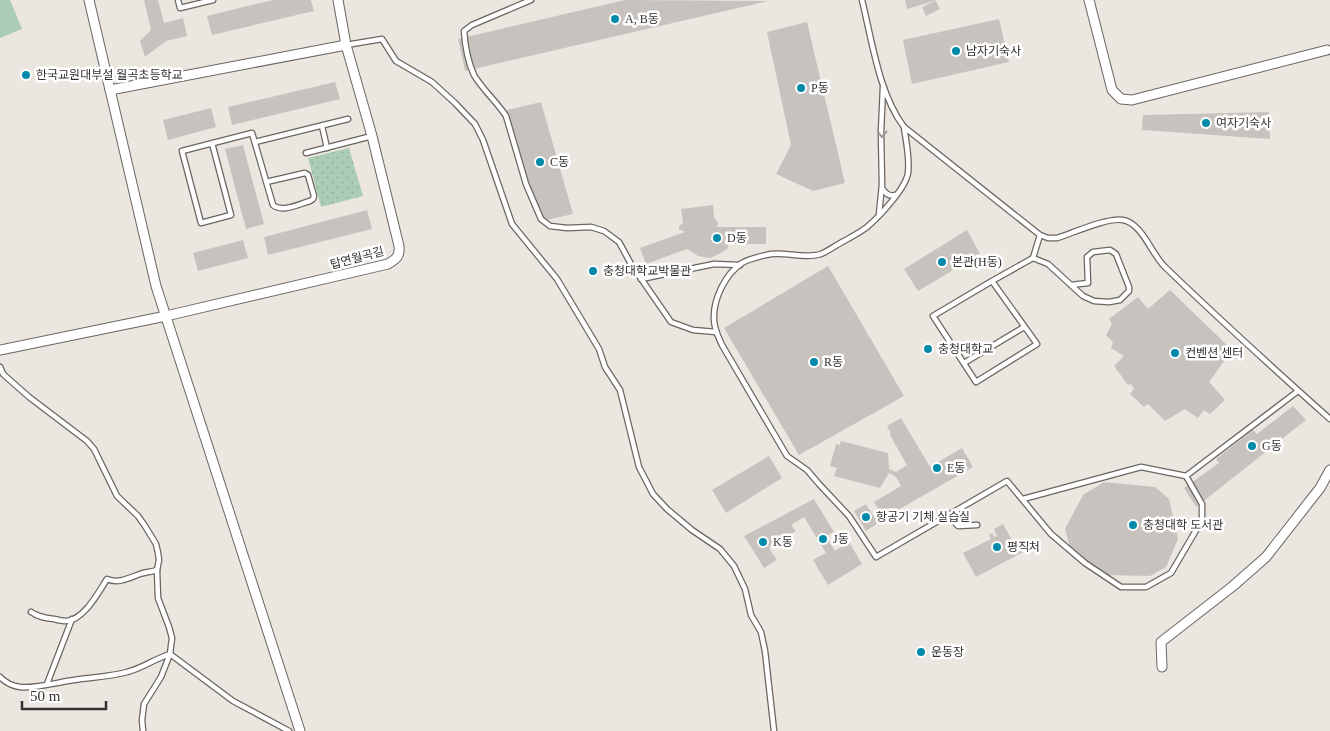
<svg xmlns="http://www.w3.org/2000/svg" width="1330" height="731" font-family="'Times New Roman','Noto Sans KR',serif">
<defs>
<pattern id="park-dots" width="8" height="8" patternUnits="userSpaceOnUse" patternTransform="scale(1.25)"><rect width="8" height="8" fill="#abcdb5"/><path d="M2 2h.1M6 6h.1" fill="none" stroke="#94b09c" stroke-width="1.8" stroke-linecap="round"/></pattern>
</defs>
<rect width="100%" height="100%" fill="#ece6e1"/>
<polygon fill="url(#park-dots)" points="349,148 363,196 321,207 308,158"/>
<polygon fill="#abcdb5" points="0,0 10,0 22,29 0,38"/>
<g fill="#c7c2bd">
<polygon points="144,0 158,0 164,23 183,18 187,36 166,41 145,57 140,41 151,30"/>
<polygon points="273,0 311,0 314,11 212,35 207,16"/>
<polygon points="625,0 768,1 465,71 458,39"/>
<polygon points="905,0 937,0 907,9"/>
<polygon points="935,1 936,1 940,9 926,16 922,7"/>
<polygon points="999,19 1009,62 912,84 903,40"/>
<polygon points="807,22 845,183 813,191 776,174 791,145 767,32"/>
<polygon points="335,82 340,99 232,125 228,107"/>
<polygon points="541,102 573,214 538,222 507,110"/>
<polygon points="211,108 216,127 168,140 163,120"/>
<polygon points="1269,112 1270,139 1142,130 1143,115"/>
<polygon points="243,145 264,224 246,229 225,149"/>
<polygon points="713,205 714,217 718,223 717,227 766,227 766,244 729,244 727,249 719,254 710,258 698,256 687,249 646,264 640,248 685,232 679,229 679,226 683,223 681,209"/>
<polygon points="367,210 372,229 268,255 264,237"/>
<polygon points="967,230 980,254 918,291 904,269"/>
<polygon points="243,240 248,258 198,271 193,253"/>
<polygon points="828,266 904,396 799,455 724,328"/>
<polygon points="1170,290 1232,350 1209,382 1225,400 1210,414 1204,410 1198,418 1185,409 1165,421 1148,404 1144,407 1130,394 1134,389 1131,384 1128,385 1114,366 1124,356 1111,348 1113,342 1106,335 1112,324 1109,319 1138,297 1148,309"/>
<polygon points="1293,406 1306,420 1196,507 1184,488 1219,463 1216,459 1253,430 1257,434"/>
<polygon points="901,418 930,467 962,448 973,467 884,518 874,502 901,486 896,477 889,473 880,488 834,476 837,468 830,466 836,444 840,445 841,441 888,453 889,469 896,472 907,465 890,435 891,434 887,426"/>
<polygon points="769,456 782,478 726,513 712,490"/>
<polygon points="1104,482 1155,487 1169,499 1178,539 1166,567 1150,576 1103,575 1071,551 1065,529 1083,495"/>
<polygon points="814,499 834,532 826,536 835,551 849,542 862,564 828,585 813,560 826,553 804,517 791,525 796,531 769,548 777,560 764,568 744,536"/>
<polygon points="866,504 878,523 866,531 854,511"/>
<polygon points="1003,524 1013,542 1016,540 1023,552 976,577 963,553 991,539 989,535 992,533 994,537 997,536 994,529"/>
</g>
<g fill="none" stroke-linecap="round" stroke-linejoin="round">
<g stroke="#6a6561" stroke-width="7">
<g id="service">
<polyline points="178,0 180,8 213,0"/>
<path d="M531,0l-59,25 -8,6c1,14 4,31 10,44 8,14 23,27 32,41l20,68 15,35 9,7 17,2 24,-1 13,4 15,11 12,22 40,58 22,8 23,2"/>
<path d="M862,0c10,41 17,94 42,127l136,108 8,3h9c16,-5 51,-21 66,-18 19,3 29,35 42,47 54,52 109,102 165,152"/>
<polyline points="346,45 382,39 396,61 432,82 455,103 475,124 483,140 512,224 557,279 599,349 605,367 620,390 639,467 653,494 667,509 692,530 720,549 734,566 745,589 751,615 761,632 765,651 774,731"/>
<polyline points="322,126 327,148"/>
<path d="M904,127c2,15 6,31 4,46 -2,15 -29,44 -41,54 -9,7 -20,12 -30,18 -5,3 -11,7 -16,9 -16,5 -34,-2 -50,0 -10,2 -20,4 -29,9 -17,11 -29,37 -28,56 0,10 4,17 8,26l65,111 20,14 12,14 30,32 27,41 131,-76 44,53 34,29 36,24h25l25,-14 31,-53v-16l-16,-28 112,-85"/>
<polyline points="255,142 348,119"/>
<path d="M212,143l19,72 -30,8 -19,-72 70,-18 21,72c9,8 26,-1 37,-4l3,-2 1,-3 -6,-21 -3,-2 -39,9"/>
<polyline points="306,153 372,136"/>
<path d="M882,188c3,5 7,9 13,7"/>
<polyline points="879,214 882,185 881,132 883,87"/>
<polyline points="1033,258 1048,264 1083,296 1094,301 1109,302 1120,300 1129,291 1129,287 1116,254 1110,250 1093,252 1087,257 1088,283 1071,285"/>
<polyline points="641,279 714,264 740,265"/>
<polyline points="992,281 933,316 976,382 1037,344 992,281 1033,258 1040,235"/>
<polyline points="964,363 1024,327"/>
<polyline points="0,367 3,374 29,397 87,441 94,449 117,496 138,516 145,526 156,544 158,553 159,560 157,570 158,598 169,627 172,638 170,654 161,677 144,704 142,720 143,731"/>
<polyline points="1023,499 1141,467 1186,476"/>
<polyline points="948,515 958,526 977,525"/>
<path d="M31,612c7,5 15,6 23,7 4,1 8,2 12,2 18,-1 32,-28 41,-42 11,5 22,-1 33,-5 5,-2 11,-2 17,-4"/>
<path d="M0,677c6,6 12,9 20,10 15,2 38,-5 54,-7 17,-3 36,-3 53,-8 16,-4 27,-13 43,-18l63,47 56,30"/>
<polyline points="47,684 72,619"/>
</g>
</g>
<g stroke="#6a6561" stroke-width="11">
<g id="minor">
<polyline points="89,0 156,286 300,731"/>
<polyline points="1089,0 1112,90 1121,99 1132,100 1327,50"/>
<polyline points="110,90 346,45"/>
<path d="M0,350l166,-34 222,-52c8,-5 12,-7 11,-18l-27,-110 -26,-91 -8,-45"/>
<polyline points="1162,667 1161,642 1233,586 1266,557 1320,488 1330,470"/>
</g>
</g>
<use href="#service" stroke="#fff" stroke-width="4.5"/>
<use href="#minor" stroke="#fff" stroke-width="9"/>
</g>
<defs><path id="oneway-chevron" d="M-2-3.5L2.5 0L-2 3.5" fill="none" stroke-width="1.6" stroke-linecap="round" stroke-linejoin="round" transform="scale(1.25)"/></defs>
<use stroke="#9a9898" href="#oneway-chevron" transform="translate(882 134) rotate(91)"/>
<g fill="#008aa9" stroke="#fff" stroke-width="2">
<circle cx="615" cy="19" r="5"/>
<circle cx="956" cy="51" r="5"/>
<circle cx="26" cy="75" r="5"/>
<circle cx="801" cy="88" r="5"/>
<circle cx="1206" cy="123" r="5"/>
<circle cx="540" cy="162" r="5"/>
<circle cx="717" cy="238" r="5"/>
<circle cx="942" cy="262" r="5"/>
<circle cx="593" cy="271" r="5"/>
<circle cx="928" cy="349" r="5"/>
<circle cx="1175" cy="353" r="5"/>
<circle cx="814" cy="362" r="5"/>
<circle cx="1252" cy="446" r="5"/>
<circle cx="937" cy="468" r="5"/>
<circle cx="866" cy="517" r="5"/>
<circle cx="1133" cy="525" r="5"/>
<circle cx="823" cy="539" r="5"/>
<circle cx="763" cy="542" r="5"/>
<circle cx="997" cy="547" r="5"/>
<circle cx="921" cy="652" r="5"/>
</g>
<g text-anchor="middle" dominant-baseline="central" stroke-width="5" stroke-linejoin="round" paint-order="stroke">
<g font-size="12" fill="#343230" stroke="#fff" text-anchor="start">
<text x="625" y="19">A, B동</text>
<text x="966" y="51">남자기숙사</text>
<text x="36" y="75">한국교원대부설 월곡초등학교</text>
<text x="811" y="88">P동</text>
<text x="1216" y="123">여자기숙사</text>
<text x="550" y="162">C동</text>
<text x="727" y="238">D동</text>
<text x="952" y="262">본관(H동)</text>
<text x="603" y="271">충청대학교박물관</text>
<text x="938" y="349">충청대학교</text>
<text x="1185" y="353">컨벤션 센터</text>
<text x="824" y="362">R동</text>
<text x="1262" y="446">G동</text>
<text x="947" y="468">E동</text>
<text x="876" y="517">항공기 기체 실습실</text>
<text x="1143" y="525">충청대학 도서관</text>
<text x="833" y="539">J동</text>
<text x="773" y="542">K동</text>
<text x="1007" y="547">평직처</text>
<text x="931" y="652">운동장</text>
</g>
<g font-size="12" fill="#343230" stroke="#fff">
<text transform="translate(357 258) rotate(-15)">탑연월곡길</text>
</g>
</g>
<path d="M22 701v8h84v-8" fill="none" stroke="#343230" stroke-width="2.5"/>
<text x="30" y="701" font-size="15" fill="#343230" stroke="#ffffff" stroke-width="4" paint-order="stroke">50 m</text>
</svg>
